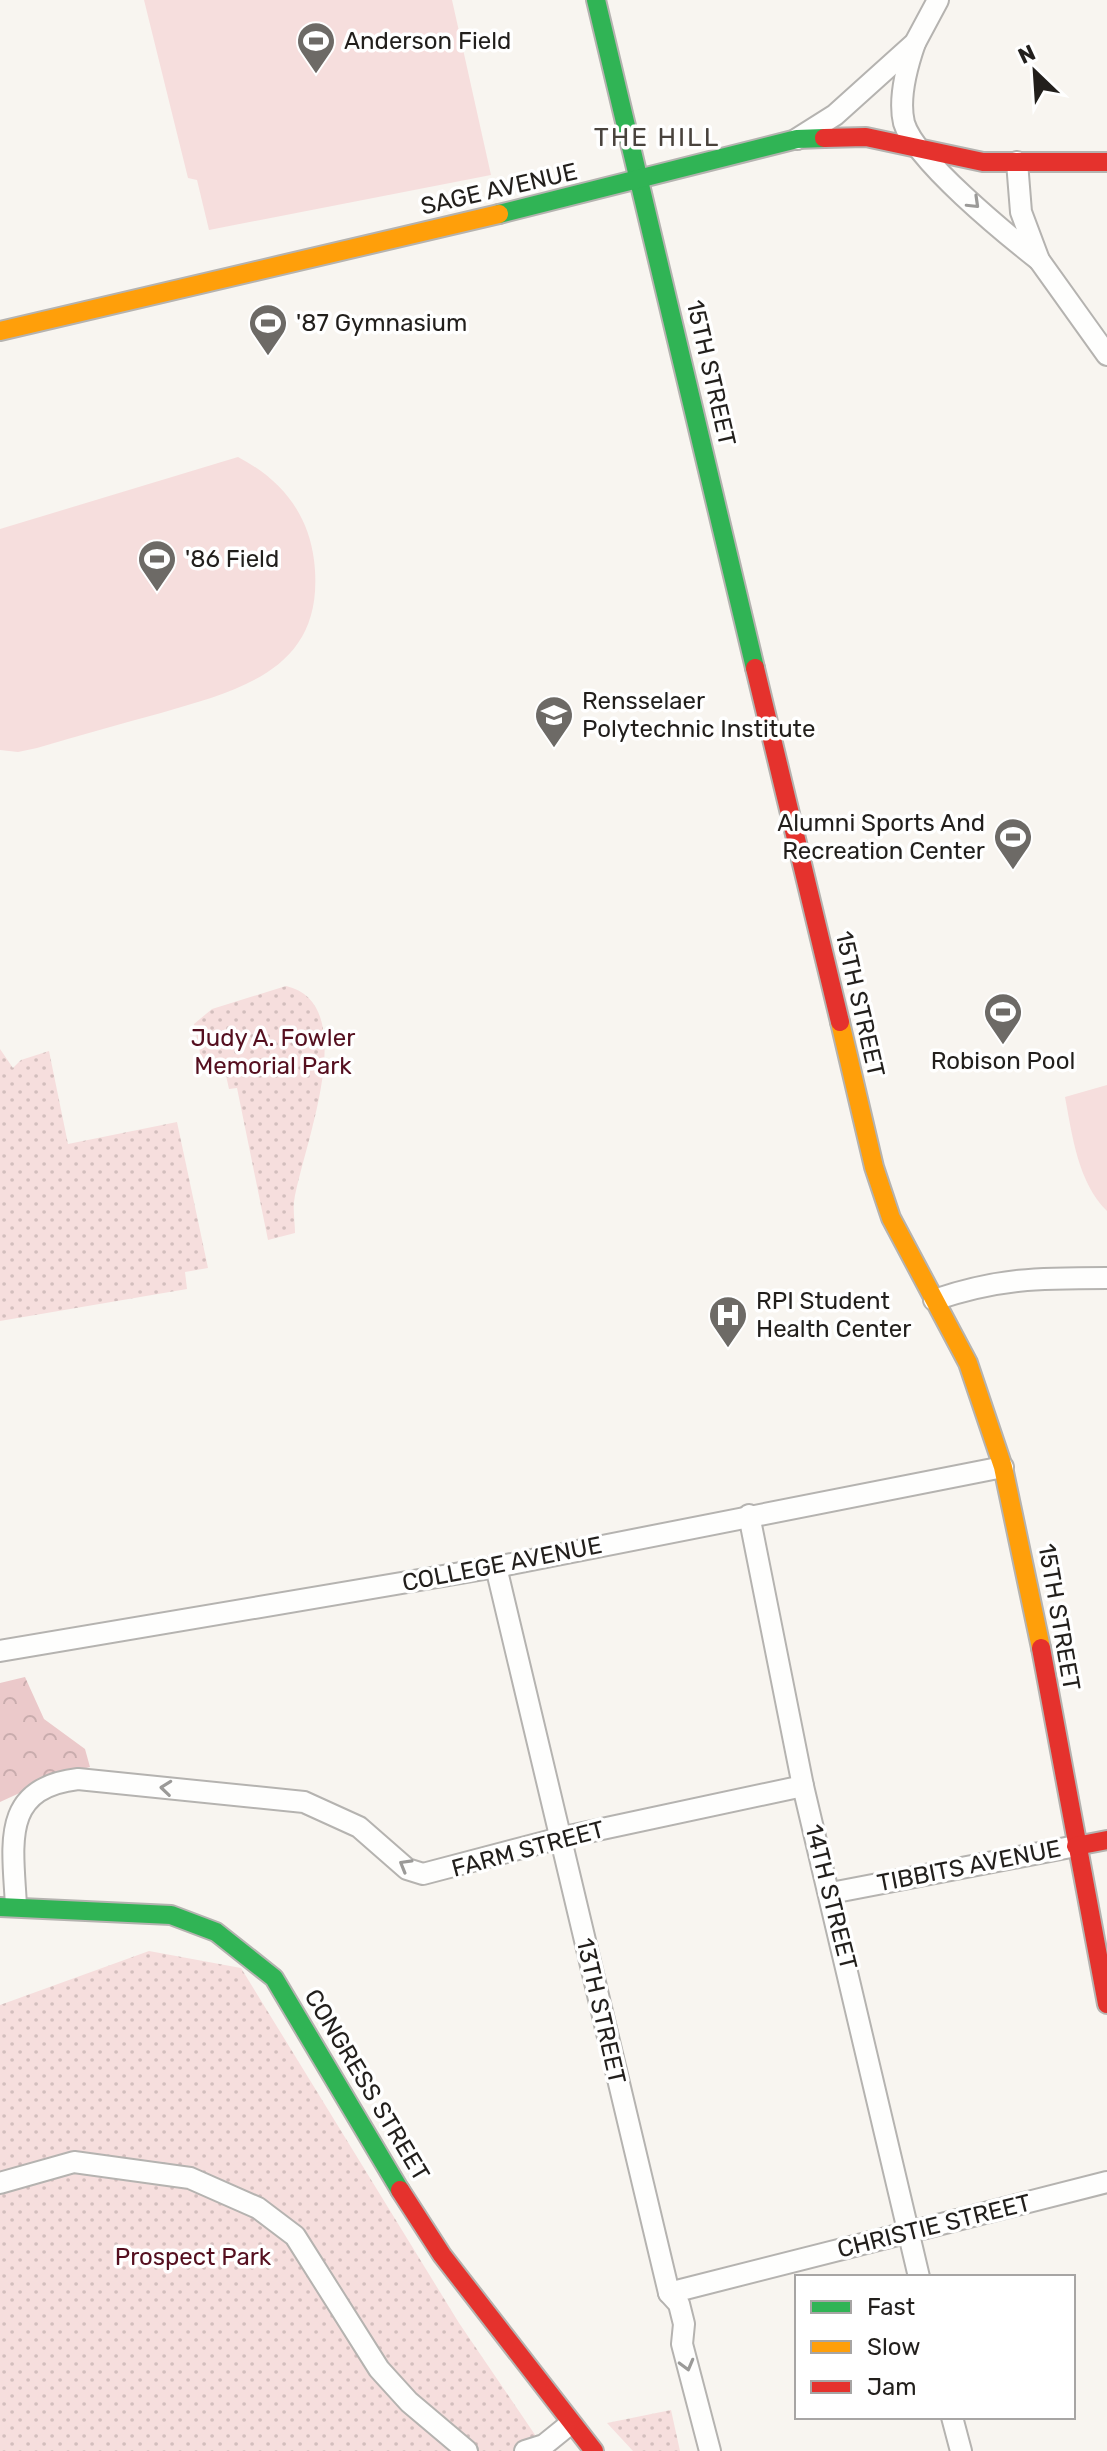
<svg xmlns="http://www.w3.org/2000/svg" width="1107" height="2451" font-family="Rubik,sans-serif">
<defs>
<pattern id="green-dots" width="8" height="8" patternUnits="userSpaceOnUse" patternTransform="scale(2)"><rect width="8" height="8" fill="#f6dedd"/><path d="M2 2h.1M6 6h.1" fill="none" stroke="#d3bebd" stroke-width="1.8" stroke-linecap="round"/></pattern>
<pattern id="forest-crowns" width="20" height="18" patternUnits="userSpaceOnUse" patternTransform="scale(2)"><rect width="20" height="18" fill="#ebc9ca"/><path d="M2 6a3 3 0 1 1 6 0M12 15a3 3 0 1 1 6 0" fill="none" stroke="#c9acad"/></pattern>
</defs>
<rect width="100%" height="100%" fill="#f8f5f0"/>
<g fill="url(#green-dots)">
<path d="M286,986c78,18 15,165 8,216 -1,10 1,21 1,31l-27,7 -31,-152 -8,1 -6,-27 -20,5 -9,-43 18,-15z"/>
<polygon points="0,1049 13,1068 21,1060 49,1051 68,1144 177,1122 208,1268 185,1272 187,1289 0,1321"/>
<polygon points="149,1951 241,1968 459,2323 546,2451 0,2451 0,2005"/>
<polygon points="671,2410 680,2451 633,2451 607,2423"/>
</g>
<polygon fill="url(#forest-crowns)" points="25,1677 44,1719 85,1749 90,1767 59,1775 0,1802 0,1683"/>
<g fill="#f6dedd">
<polygon points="144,0 452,0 491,175 209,230 197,180 188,178"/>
<path d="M238,457c42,22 70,55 76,103 13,108 -70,129 -153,153 -42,11 -83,23 -124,35l-19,4 -18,-2v-221z"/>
<path d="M1107,1085v126c-29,-28 -35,-77 -42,-114z"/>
</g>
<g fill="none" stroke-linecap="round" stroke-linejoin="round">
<g stroke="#b5b3b0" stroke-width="24">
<g id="street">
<path d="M915,43c-8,23 -17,55 -11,80 11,37 102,111 135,137"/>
<polyline points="797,139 835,115 915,43 938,0"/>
<polyline points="1017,162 1021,212 1039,260 1107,355"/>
<path d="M934,1300c65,-22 105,-22 173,-22"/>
<polyline points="749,1515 803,1786 919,2277"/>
<polyline points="496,1567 669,2293 679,2304 684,2324 682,2344 710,2451"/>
<polyline points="0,1651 496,1567 1003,1467"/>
<polyline points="831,1893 1076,1846"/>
<path d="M16,1906c-3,-61 -16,-118 62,-127l226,23 55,25 48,42 16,5 137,-36 243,-52"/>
<polyline points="0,2183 74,2162 190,2178 258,2208 295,2236 379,2369 409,2402 467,2451"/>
<polyline points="669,2293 1107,2182"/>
<polyline points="952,2417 961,2451"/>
<polyline points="525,2451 544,2445 570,2424"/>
</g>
</g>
<g stroke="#b5b3b0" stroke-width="22">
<g id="fast">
<polyline points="596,0 755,668"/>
<polyline points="499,214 797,139 824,138"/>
<polyline points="0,1907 171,1915 216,1932 274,1978 400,2190"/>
</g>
</g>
<g stroke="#b5b3b0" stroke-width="22">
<g id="slow">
<polyline points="0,331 499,214"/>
<polyline points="840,1022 874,1167 891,1218 968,1363 1003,1467 1041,1648"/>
</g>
</g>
<g stroke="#b5b3b0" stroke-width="22">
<g id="jam">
<polyline points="824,138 866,137 983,162 1107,162"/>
<polyline points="755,668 840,1022"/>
<polyline points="1041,1648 1107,2004"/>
<polyline points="1076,1846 1107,1840"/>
<polyline points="400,2190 442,2255 594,2451"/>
</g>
</g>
<use href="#street" stroke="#fefefd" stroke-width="20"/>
<use href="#fast" stroke="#30b455" stroke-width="18"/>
<use href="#slow" stroke="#ff9f0a" stroke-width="18"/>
<use href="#jam" stroke="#e5322d" stroke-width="18"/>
</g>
<defs><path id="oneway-chevron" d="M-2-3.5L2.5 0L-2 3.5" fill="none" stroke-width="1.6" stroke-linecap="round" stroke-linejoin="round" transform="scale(2)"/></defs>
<g stroke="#9b9a98">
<use href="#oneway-chevron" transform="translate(974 203) rotate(44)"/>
<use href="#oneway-chevron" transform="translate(166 1788) rotate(-174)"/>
<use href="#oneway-chevron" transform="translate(405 1865) rotate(-150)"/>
<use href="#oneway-chevron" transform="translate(687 2365) rotate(75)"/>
</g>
<defs>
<g id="stadium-pin" transform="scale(2)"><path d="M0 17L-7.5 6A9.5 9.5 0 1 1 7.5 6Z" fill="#6d6a66" stroke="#fff"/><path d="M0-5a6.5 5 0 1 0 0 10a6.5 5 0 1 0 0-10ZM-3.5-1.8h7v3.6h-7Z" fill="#fff"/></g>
<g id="university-pin" transform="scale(2)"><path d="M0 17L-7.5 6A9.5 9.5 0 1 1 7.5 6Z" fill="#6d6a66" stroke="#fff"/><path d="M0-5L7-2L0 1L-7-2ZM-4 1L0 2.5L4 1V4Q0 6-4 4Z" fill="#fff"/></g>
<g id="hospital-pin" transform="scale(2)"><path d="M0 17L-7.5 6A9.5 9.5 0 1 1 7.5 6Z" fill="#6d6a66" stroke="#fff"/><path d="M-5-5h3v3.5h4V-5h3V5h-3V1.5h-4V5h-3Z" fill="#fff"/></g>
</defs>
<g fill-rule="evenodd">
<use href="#stadium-pin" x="316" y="41"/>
<use href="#stadium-pin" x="268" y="323"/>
<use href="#stadium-pin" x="157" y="559"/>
<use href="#university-pin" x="554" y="715"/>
<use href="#stadium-pin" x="1013" y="837"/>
<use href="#stadium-pin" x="1003" y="1012"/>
<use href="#hospital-pin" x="728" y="1315"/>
</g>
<g text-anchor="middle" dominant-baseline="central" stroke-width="7" stroke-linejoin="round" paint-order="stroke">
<g font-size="24" fill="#221f1c" stroke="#fff" text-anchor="start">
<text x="344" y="41">Anderson Field</text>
<text x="296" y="323">'87 Gymnasium</text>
<text x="185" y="559">'86 Field</text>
<text x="582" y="701">Rensselaer<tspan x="582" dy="28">Polytechnic Institute</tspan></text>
<text x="985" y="823" text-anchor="end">Alumni Sports And<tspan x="985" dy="28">Recreation Center</tspan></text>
<text x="1003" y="1061" text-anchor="middle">Robison Pool</text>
<text x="756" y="1301">RPI Student<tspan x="756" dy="28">Health Center</tspan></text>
</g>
<g font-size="24" fill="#221f1c" stroke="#fff">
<text transform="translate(499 189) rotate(-13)">SAGE AVENUE</text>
<text transform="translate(711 373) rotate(77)">15TH STREET</text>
<text transform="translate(860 1004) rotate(77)">15TH STREET</text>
<text transform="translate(502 1564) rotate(-11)">COLLEGE AVENUE</text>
<text transform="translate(1059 1617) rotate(80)">15TH STREET</text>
<text transform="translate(528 1849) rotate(-15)">FARM STREET</text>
<text transform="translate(969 1866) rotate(-11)">TIBBITS AVENUE</text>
<text transform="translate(831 1897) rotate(76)">14TH STREET</text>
<text transform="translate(601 2011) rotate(77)">13TH STREET</text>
<text transform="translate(367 2085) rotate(59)">CONGRESS STREET</text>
<text transform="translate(934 2226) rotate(-14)">CHRISTIE STREET</text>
</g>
<g font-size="24" fill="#550f1f" stroke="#fff">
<text x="273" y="1038">Judy A. Fowler<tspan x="273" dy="28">Memorial Park</tspan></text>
<text x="193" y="2257">Prospect Park</text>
</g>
<g font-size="26" letter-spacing="2" fill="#49433d" stroke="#fff">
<text x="657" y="137">THE HILL</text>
</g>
</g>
<rect x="795" y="2275" width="280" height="144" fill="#ffffff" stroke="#a7a5a4" stroke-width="2"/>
<rect x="811" y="2301" width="40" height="12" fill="#30b455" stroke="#a7a5a4" stroke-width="2"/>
<text x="867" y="2315" font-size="24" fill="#221f1c">Fast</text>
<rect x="811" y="2341" width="40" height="12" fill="#ff9f0a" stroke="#a7a5a4" stroke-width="2"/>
<text x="867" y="2355" font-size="24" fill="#221f1c">Slow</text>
<rect x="811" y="2381" width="40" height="12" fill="#e5322d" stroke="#a7a5a4" stroke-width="2"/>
<text x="867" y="2395" font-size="24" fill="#221f1c">Jam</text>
<g transform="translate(1035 72) rotate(335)" stroke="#ffffff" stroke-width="6" paint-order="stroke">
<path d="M0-6L14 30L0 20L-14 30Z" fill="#221f1c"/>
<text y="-12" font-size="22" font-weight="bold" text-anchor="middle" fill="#221f1c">N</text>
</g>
</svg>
